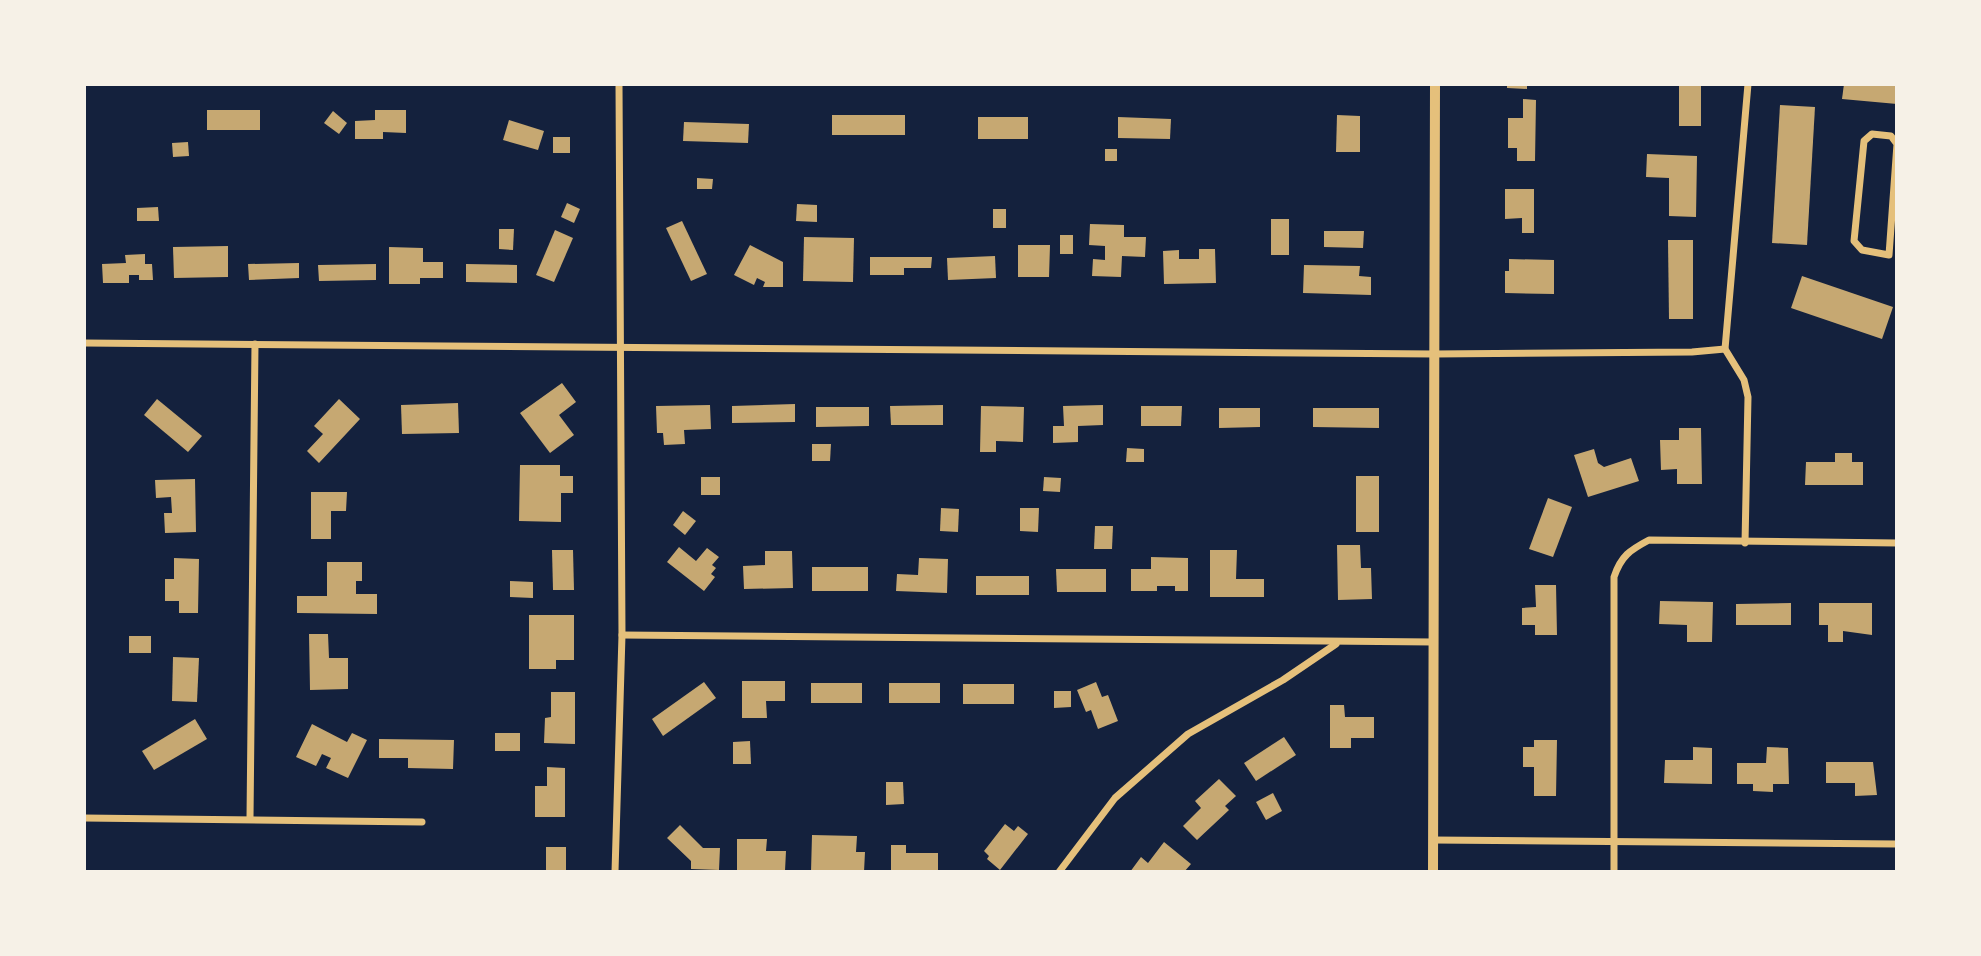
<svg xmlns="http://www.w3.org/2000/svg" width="1981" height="956" font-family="Lato,sans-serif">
<rect width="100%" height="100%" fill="#14213d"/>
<g fill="#c6a872">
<polygon points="1507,84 1527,84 1527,89 1507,88"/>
<rect x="1679" y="84" width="22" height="42"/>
<polygon points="1844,84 1897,84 1897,104 1842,99"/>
<polygon points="1523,99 1536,100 1535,161 1517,161 1517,148 1508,148 1508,118 1523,118"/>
<polygon points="1780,105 1815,107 1807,245 1772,243"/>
<rect x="207" y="110" width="53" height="20"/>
<polygon points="375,110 406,110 406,133 383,132 383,139 355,139 355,121 375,120"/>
<polygon points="333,111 347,123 339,134 324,123"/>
<rect x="832" y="115" width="73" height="20"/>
<polygon points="1337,115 1360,116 1360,152 1336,152"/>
<rect x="978" y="117" width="50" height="22"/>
<polygon points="1118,117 1171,119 1170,139 1118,138"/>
<polygon points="509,120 544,131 538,150 503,140"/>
<polygon points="684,122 749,124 748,143 683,141"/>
<rect x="553" y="137" width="17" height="16"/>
<polygon points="188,142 189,156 173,157 172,143"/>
<rect x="1105" y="149" width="12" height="12"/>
<polygon points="1647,154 1697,156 1696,217 1669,216 1669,178 1646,177"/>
<polygon points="697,178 713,179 712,189 697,189"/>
<polygon points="1505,189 1534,189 1534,233 1522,233 1522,218 1505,219"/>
<polygon points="567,203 580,209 574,223 561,217"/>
<polygon points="797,204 817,205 817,222 796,221"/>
<polygon points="158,207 159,221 137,221 137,208"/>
<rect x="993" y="209" width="13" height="19"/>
<rect x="1271" y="219" width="18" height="36"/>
<polygon points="682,221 707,274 691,281 666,228"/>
<polygon points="1090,224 1124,225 1124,237 1146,237 1145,257 1122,256 1121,277 1092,276 1093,259 1105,260 1105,246 1089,245"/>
<polygon points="499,229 514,229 513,250 499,249"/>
<polygon points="555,230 573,238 554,282 536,275"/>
<polygon points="1324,231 1364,231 1363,248 1324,247"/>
<rect x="1060" y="235" width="13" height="19"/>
<polygon points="804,237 854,238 853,282 803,281"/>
<polygon points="1668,240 1693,240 1693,319 1669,319"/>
<polygon points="750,245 783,262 783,287 763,287 765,282 757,278 754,285 734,275"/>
<polygon points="1018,245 1050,245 1049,277 1018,277"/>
<polygon points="228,246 228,277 174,278 173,247"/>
<polygon points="389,247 423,248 423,262 443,262 443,278 420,278 420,284 389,284"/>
<polygon points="1199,249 1215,249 1216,283 1164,284 1163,251 1179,250 1179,259 1199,259"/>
<polygon points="145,254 145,264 152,264 153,280 139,280 139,275 129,275 129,283 103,283 102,264 126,263 125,255"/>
<polygon points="995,256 996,278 948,280 947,258"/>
<polygon points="870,257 932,257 931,268 904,268 904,275 870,275"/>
<polygon points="1509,259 1554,260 1554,294 1505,293 1505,271 1509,271"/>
<polygon points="299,263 299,278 249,280 248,264"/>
<polygon points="376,264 376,280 319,281 318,265"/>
<polygon points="466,264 517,265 517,283 466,282"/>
<polygon points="1304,265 1360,266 1359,276 1371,277 1371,295 1303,293"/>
<polygon points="1802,276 1893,307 1882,339 1791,308"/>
<polygon points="562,383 576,402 559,415 574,435 550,453 520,413"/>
<polygon points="157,399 202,436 188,452 144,415"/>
<polygon points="339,399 360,419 319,463 307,451 323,434 314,426"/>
<polygon points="458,403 459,433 402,434 401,405"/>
<polygon points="795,404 795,422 732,423 732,406"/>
<polygon points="710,405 711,429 684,430 685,444 664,445 663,433 657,433 656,406"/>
<polygon points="943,405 943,425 891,425 890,406"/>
<polygon points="1103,405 1103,425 1078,426 1078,442 1053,443 1053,426 1064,426 1063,406"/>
<polygon points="981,406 1024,407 1023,442 996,441 996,452 980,452"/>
<polygon points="1141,406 1182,406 1181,426 1141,426"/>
<polygon points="816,407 869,407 869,426 816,427"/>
<polygon points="1219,408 1260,408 1260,427 1219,428"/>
<polygon points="1313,408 1379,408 1379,428 1313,427"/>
<polygon points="1679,428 1701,428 1702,484 1677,484 1677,469 1661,470 1660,440 1679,440"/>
<polygon points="812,444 831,444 830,461 812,461"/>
<polygon points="1127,448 1144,449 1144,462 1126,462"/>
<polygon points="1594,449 1598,463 1604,467 1631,458 1639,481 1588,497 1574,455"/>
<polygon points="1835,453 1852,453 1852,462 1863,462 1863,485 1805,485 1806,462 1835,462"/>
<polygon points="520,465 560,465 560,476 573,476 573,493 561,493 561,522 519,521"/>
<rect x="1356" y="476" width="23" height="56"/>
<rect x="701" y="477" width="19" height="18"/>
<polygon points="1044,477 1061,478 1060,492 1043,491"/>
<polygon points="195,479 196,532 165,533 164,513 172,513 171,497 156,498 155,480"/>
<polygon points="311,492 347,492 346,511 331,511 331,539 311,539"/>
<polygon points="1548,498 1572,507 1553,557 1529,549"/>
<polygon points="941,508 959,509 958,532 940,531"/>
<polygon points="1020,508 1039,508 1038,532 1020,531"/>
<polygon points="683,511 696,521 685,535 673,525"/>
<polygon points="1095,526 1113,526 1112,549 1094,549"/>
<polygon points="1337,545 1360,545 1361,568 1371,568 1372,599 1338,600"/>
<polygon points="679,547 696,561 707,548 719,557 712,565 716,568 711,574 715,577 704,591 667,562"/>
<polygon points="552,550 573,550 574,590 553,590"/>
<polygon points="1210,550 1237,550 1236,579 1264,579 1264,597 1210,597"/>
<polygon points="765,551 792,551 793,588 744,589 743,566 765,565"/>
<polygon points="1151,557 1188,558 1188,591 1175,591 1175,586 1157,586 1157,591 1131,591 1131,569 1151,569"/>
<polygon points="174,558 199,559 198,613 179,613 179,601 165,601 165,579 174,579"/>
<polygon points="919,558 948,559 947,593 896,591 897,574 918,575"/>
<polygon points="327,562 362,562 362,581 356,581 356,594 377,594 377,614 297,613 297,596 327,596"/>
<rect x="812" y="567" width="56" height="24"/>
<polygon points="1056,569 1106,569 1106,592 1057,592"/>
<rect x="976" y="576" width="53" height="19"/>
<polygon points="510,581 533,582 533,598 510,597"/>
<polygon points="1535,585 1556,585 1557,635 1535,635 1535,625 1522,625 1522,608 1536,607"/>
<polygon points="1660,601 1713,602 1712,642 1687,642 1687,625 1659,624"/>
<polygon points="1791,603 1791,625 1736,625 1736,604"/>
<polygon points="1819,603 1872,603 1872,635 1843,631 1843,642 1828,642 1828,625 1819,625"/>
<polygon points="529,615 574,615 574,660 556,660 556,669 529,669"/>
<polygon points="309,634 328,634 329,658 348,658 348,689 310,690"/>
<rect x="129" y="636" width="22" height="17"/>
<polygon points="173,657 199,658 197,702 172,701"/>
<polygon points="742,681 785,681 785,701 766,701 767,718 742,718"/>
<polygon points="704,682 716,698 663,736 652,719"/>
<polygon points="1096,682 1102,697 1108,695 1118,721 1098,729 1091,710 1086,712 1077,690"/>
<rect x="811" y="683" width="51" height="20"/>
<rect x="889" y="683" width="51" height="20"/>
<rect x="963" y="684" width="51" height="20"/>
<polygon points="1054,691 1071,691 1071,707 1054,708"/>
<polygon points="551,692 575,692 575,744 544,743 545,718 551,717"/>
<polygon points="1330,705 1344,705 1345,717 1374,717 1374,738 1351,738 1351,748 1330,748"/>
<polygon points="195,719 207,739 154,770 142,751"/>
<polygon points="312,724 347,742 352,733 367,740 348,778 326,768 331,758 322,754 316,766 296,757"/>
<rect x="495" y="733" width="25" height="18"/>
<polygon points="1284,737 1296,755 1256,781 1244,763"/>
<polygon points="379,739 454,740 453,769 408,768 408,758 379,758"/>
<polygon points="1534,740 1557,740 1556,796 1534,796 1534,767 1523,767 1523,747 1534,747"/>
<polygon points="750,741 751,764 733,764 733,742"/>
<polygon points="1693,747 1712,748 1712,784 1664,783 1665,760 1693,760"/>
<polygon points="1767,747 1788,748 1789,784 1773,784 1773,792 1753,791 1753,784 1737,784 1737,763 1766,763"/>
<polygon points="1826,762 1873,762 1877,795 1855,796 1855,783 1826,783"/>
<polygon points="547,767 565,768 565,817 535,817 535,786 547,786"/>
<polygon points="1219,779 1236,796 1225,806 1229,810 1197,840 1183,826 1201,808 1195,801"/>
<polygon points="886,782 903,782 904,804 886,805"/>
<polygon points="1273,793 1282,811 1266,820 1256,802"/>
<polygon points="1005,824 1014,831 1018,826 1028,834 1000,870 987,859 989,856 984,851"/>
<polygon points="680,825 703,848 720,848 719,870 691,869 691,861 667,838"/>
<polygon points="812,835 857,836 856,852 865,852 864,872 811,872"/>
<polygon points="737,839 767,839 766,851 786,851 785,871 737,870"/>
<polygon points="1164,842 1191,864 1184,872 1130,872 1141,857 1148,863"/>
<polygon points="891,845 906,845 906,853 938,853 938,871 891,871"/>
<rect x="546" y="847" width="20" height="25"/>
</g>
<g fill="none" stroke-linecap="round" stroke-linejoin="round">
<g stroke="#e5c07b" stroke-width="7">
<polygon points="1872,134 1891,136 1897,144 1889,255 1862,250 1854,241 1864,141"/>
<polyline points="84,343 1434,354 1692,352 1725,349"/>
<polyline points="1745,543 1748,397 1744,380 1725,349 1748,84"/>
<polyline points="622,635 1433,642"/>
<polyline points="84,818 422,822"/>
<polyline points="250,818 255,344"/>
<polyline points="1433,840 1897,844"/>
<polyline points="615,872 622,635 619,84"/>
<polyline points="1059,872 1115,798 1188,734 1283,680 1336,644"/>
<path d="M1614,872v-295c7,-21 16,-27 35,-37l248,3"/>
</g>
<polyline stroke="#e5c07b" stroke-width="10" points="1433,872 1435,84"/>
</g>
<rect width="1981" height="956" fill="none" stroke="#f6f1e7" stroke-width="172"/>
</svg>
